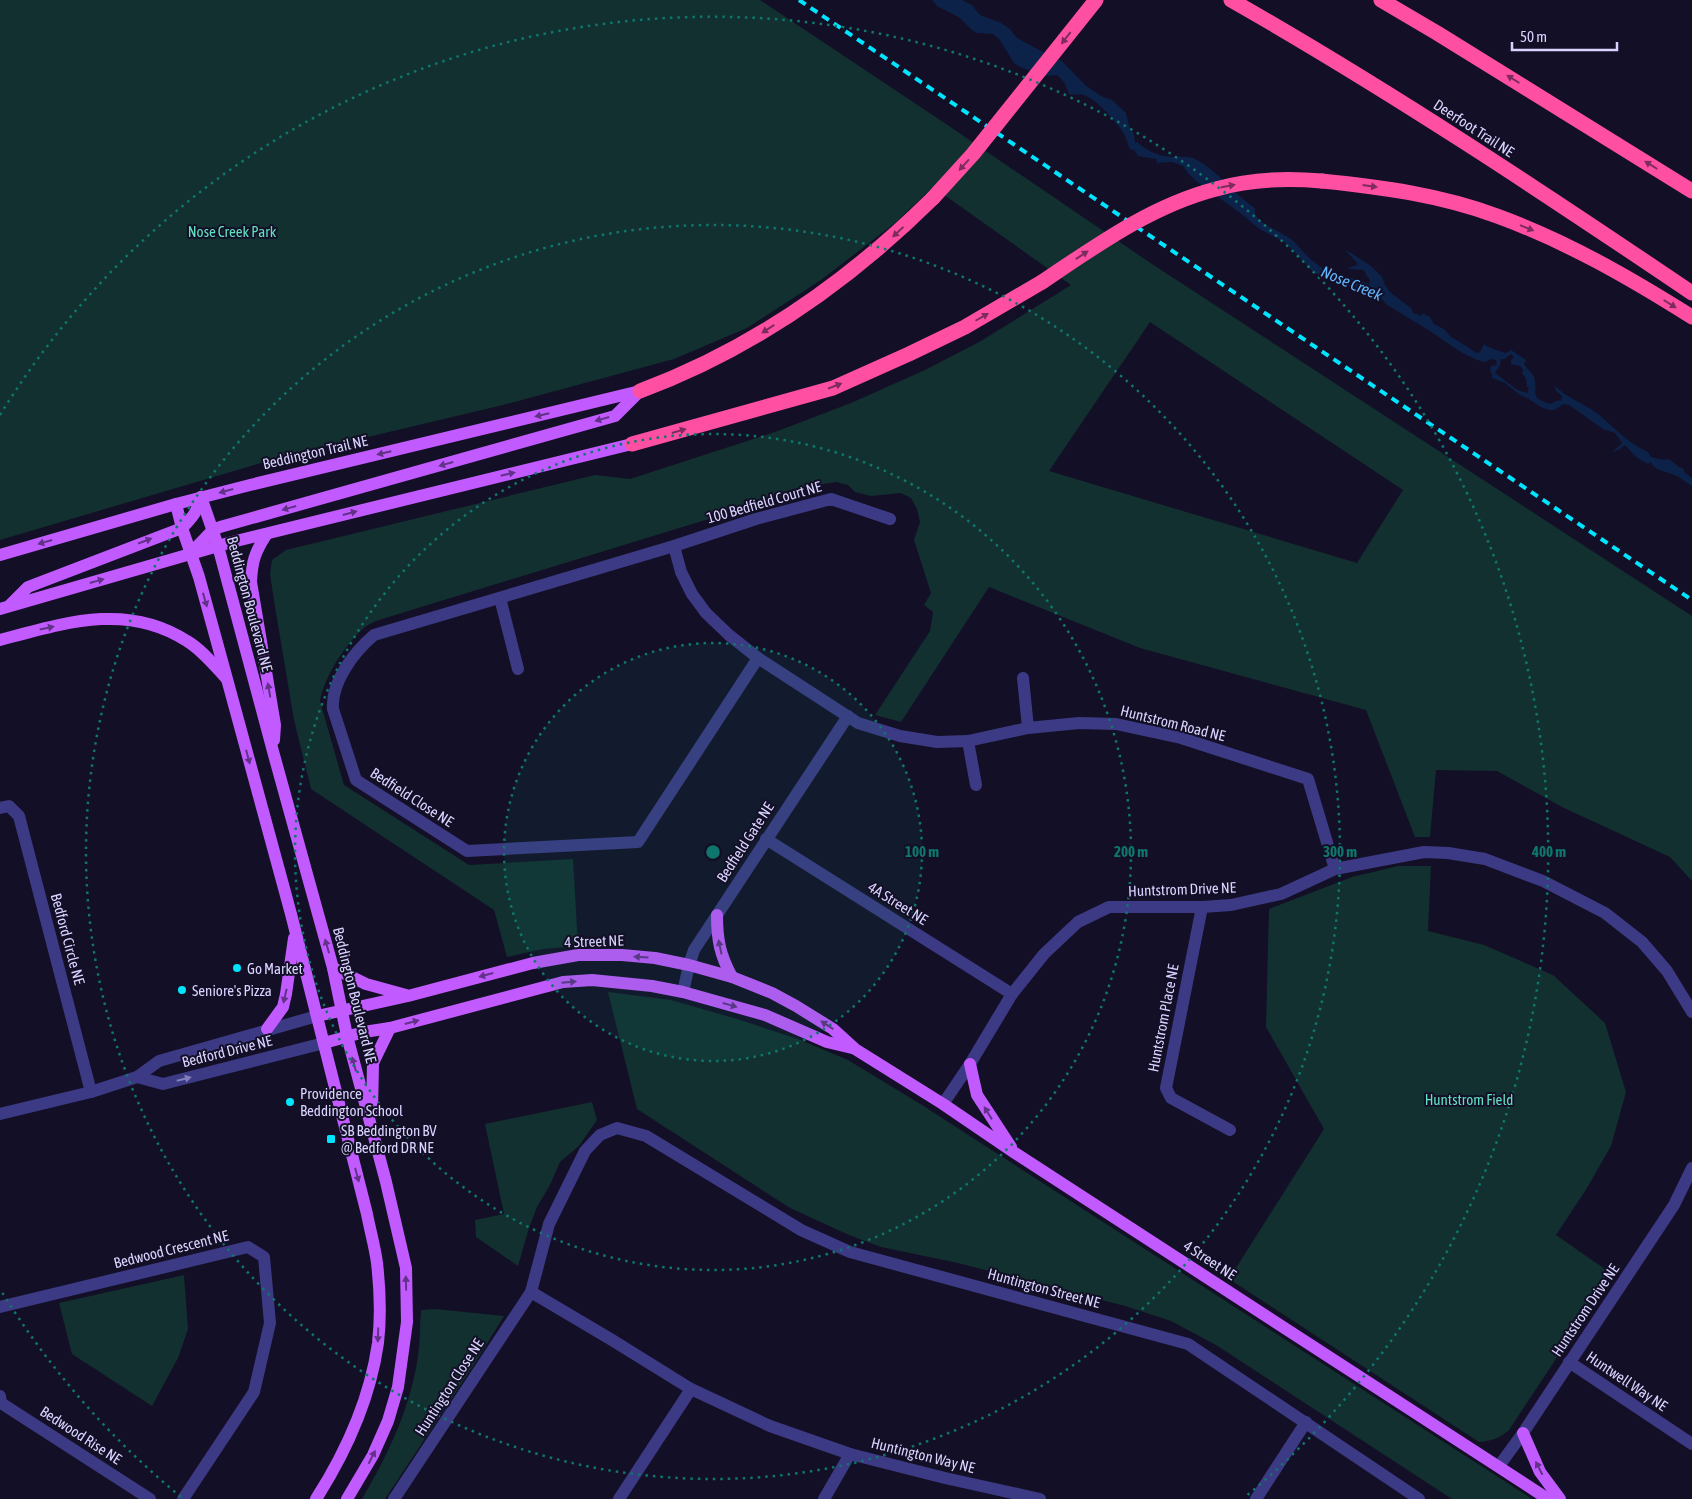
<svg xmlns="http://www.w3.org/2000/svg" width="1692" height="1499" font-family="'Asap Condensed',sans-serif">
<rect width="100%" height="100%" fill="#130f26"/>
<g fill="#12302f" fill-rule="evenodd">
<path d="M0,0h760l192,128 200,136 540,352v265l-22,-24 -108,-50 -65,-36 -61,-1 -6,67h-15l-49,-127 -226,-62 -151,-61 -88,135 -26,-7 55,-84 3,-19 -9,-7 7,-12 -17,-53 6,-18 -3,-13 -6,-11 -10,-5 -30,3 -16,-4 -7,-7 -12,-3 -13,2 -444,136c-5,2 -10,4 -14,7 -19,16 -41,50 -45,74l24,84 125,80 104,-6 5,87 -35,3 -36,8 -13,-47 -183,-121 -17,-69 -19,-113 -5,-33 2,-14 14,-10 309,-75 35,4 145,-47 76,-29 74,-33 56,-29 90,-56 -138,-98 -38,36 -74,57 -74,48 -73,31 -171,46 -232,55 -271,80zM1150,322l253,168 -46,73 -308,-92z"/>
<path d="M1398,866h33l-3,65 56,14 69,30 52,48 21,69 -15,54 -24,42 -31,47 56,39 -103,156c-9,8 -17,11 -30,12l-250,-163 95,-150 -58,-102 3,-118 83,-32z"/>
<polygon points="608,992 671,1000 737,1019 798,1039 848,1060 922,1105 1532,1499 1452,1499 1216,1345 1171,1321 1125,1306 958,1263 881,1247 849,1235 790,1208 637,1109"/>
<polygon points="592,1102 597,1120 579,1146 560,1162 550,1185 537,1207 529,1228 518,1266 476,1237 475,1220 504,1214 485,1124"/>
<polygon points="184,1275 188,1329 178,1358 152,1406 72,1354 59,1303"/>
<path d="M435,1309l69,7 -29,47 -90,136h-23c27,-46 51,-96 57,-151 1,-13 1,-26 2,-38z"/>
</g>
<path fill="#0c2248" fill-rule="evenodd" d="M932,0h30l10,5 8,10 21,8 9,6 6,8 8,5 39,20 22,23 16,11 11,4 14,13 3,13 5,8 1,9 2,-1c12,10 23,15 39,15 6,0 13,-1 19,2 20,9 40,36 60,49v7c10,12 24,15 36,24 8,7 14,16 22,22 8,7 18,12 26,17l7,-2 23,8 1,-4 -4,-5 -2,-5 -16,-1v-1l9,-3v-2l-11,-12h2l23,15 11,11 3,8 6,8 20,15 2,5 9,3v-3l8,4 4,7 10,5 6,7 27,17 3,-1 4,-8c7,5 13,6 22,9l5,-3 15,10 -2,4c3,5 8,8 10,13 5,15 -7,20 16,27l8,-4 3,1 1,-5 -6,-5 -1,-5c12,12 29,17 43,28 16,13 31,30 50,38l3,5 12,3 6,-1 10,8 5,2v3l8,6v8l-15,-10 -20,-7 -5,-4 -1,-3 -3,2 -12,-7 -11,-12 -5,4 -9,4 11,-10 -7,-10 -12,-4 -34,-24 -6,-1 -8,6h-6l-8,-3 -14,-9 -7,-3 -15,-12 -13,-5v-3l-2,-5 1,-4 6,-1 -1,-5 -5,-1 -6,3 -8,-2 -18,-9 -29,-20 -43,-26 -8,-9 -26,-7 -5,-3 -19,-6 -16,-8 -26,-28 -29,-16 -14,-12 -48,-35 -9,-9 -4,-6 -11,-4 -15,1 -1,-4 -18,-3 -4,-6 -4,-1c-3,-5 -3,-10 -6,-15 -8,-13 -26,-33 -40,-39 -4,-2 -9,1 -15,-1l-5,-12 -7,-7 -12,1 -25,-9 -6,-4 -15,-24 -6,-5 -16,-1 -5,-3 -12,-12 -23,-12zM1511,354l3,3 -3,3v4l9,2 3,4 -1,3 4,6 1,8 2,1 -2,5 -11,-4 -21,-16 5,-8 1,-6h4z"/>
<g fill="none" stroke-linecap="round" stroke-linejoin="round">
<g stroke="#3d3a85" stroke-width="12">
<polyline points="674,546 681,572 692,594 706,613 729,635 758,658 858,723 900,736 937,742 968,741 1028,728 1079,723 1116,724 1181,738 1308,779 1335,869"/>
<polyline points="500,598 518,669"/>
<path d="M758,658l-120,184 -171,9 -111,-71 -23,-71c-2,-27 21,-57 41,-74l300,-89 82,-27 75,-20 59,20"/>
<polyline points="1023,678 1028,728"/>
<polyline points="968,741 976,785"/>
<polyline points="0,808 9,806 19,816 91,1092"/>
<polyline points="766,839 1012,994"/>
<polyline points="1202,907 1166,1088 1171,1098 1230,1130"/>
<polyline points="683,992 689,965 694,950 848,716"/>
<polyline points="137,1077 163,1084 324,1043"/>
<polyline points="943,1104 970,1064 1012,994 1044,954 1078,922 1109,907 1202,907 1231,905 1281,894 1335,869 1424,852 1448,853 1485,859 1543,881 1605,913 1642,942 1667,971 1692,1012"/>
<polyline points="0,1114 91,1092 137,1077 159,1061 317,1016"/>
<polyline points="531,1292 612,1340 691,1389 770,1426 850,1454"/>
<polyline points="0,1307 248,1247 264,1257 270,1323 254,1392 183,1499"/>
<polyline points="1569,1362 1692,1444"/>
<polyline points="0,1396 1,1403 150,1499"/>
<polyline points="1499,1466 1523,1433 1674,1205 1692,1168"/>
<polyline points="394,1499 531,1292 549,1224 585,1151 600,1135 617,1128 646,1136 801,1230 850,1252 1188,1344 1419,1499"/>
<polyline points="619,1499 691,1389"/>
<polyline points="824,1499 850,1454 945,1478 1040,1499"/>
<polyline points="1256,1499 1306,1422"/>
</g>
<g stroke="#c25bff" stroke-width="12">
<polyline points="201,497 218,546 274,755 333,968 347,1036 386,1182 406,1268 407,1322 398,1387 388,1421 373,1455 347,1499"/>
<path d="M176,504l6,24 17,49 28,102 64,235 76,300c3,16 8,33 10,49 3,26 4,54 1,80 -8,56 -32,109 -62,156"/>
<path d="M266,535c-11,17 -14,26 -15,47l24,143 -1,15"/>
<polyline points="190,554 213,530 220,527 615,416 639,392"/>
<polyline points="0,555 176,504 250,485 640,391"/>
<path d="M10,605l18,-18 154,-59c10,-10 16,-17 19,-31"/>
<polyline points="0,609 232,542 632,444"/>
<path d="M0,640c64,-17 127,-38 187,1 15,9 27,24 39,37"/>
<path d="M717,915c0,25 3,40 15,62"/>
<polyline points="333,968 366,984 406,995"/>
<polyline points="317,1016 408,996 533,963 578,955 622,955 655,958 689,965 732,977 772,993 796,1006 833,1029 855,1049 943,1104 1015,1153 1548,1499"/>
<polyline points="267,1029 283,1007 286,994 294,938"/>
<polyline points="324,1043 364,1032 390,1028 563,982 592,980 652,986 683,992 765,1015 827,1042 852,1048"/>
<polyline points="970,1064 977,1095 1011,1147"/>
<polyline points="372,1112 373,1063 390,1028"/>
<polyline points="1523,1433 1540,1472 1560,1499"/>
</g>
<g stroke="#ff4fa3" stroke-width="15">
<path d="M1231,0c158,90 310,191 461,293"/>
<polyline points="1381,0 1437,33 1692,191"/>
<path d="M1322,181c59,6 119,14 175,35 69,25 133,62 195,101"/>
<path d="M640,391c111,-41 209,-110 293,-193"/>
<polyline points="632,444 833,388 909,354 965,327 1042,282"/>
</g>
<polyline stroke="#00e5ff" stroke-width="4" stroke-dasharray="8 6" stroke-linecap="butt" points="799,0 1692,600"/>
<g stroke="#ff4fa3" stroke-width="15">
<polyline points="933,198 973,154 1096,0"/>
<path d="M1042,282c55,-37 109,-76 174,-93 34,-10 71,-11 106,-8"/>
</g>
</g>
<defs><path id="oneway-solid" d="M-6-.8H1V-3.2L6.5 0L1 3.2V.8H-6Z" transform="scale(1.25)"/></defs>
<g fill="#7d2c5e">
<use href="#oneway-solid" transform="translate(1066 38) rotate(128)"/>
<use href="#oneway-solid" transform="translate(1513 79) rotate(-148)"/>
<use href="#oneway-solid" transform="translate(964 165) rotate(132)"/>
<use href="#oneway-solid" transform="translate(1651 165) rotate(-148)"/>
<use href="#oneway-solid" transform="translate(1228 186) rotate(-11)"/>
<use href="#oneway-solid" transform="translate(1370 186) rotate(8)"/>
<use href="#oneway-solid" transform="translate(1527 228) rotate(22)"/>
<use href="#oneway-solid" transform="translate(898 232) rotate(137)"/>
<use href="#oneway-solid" transform="translate(1082 255) rotate(-33)"/>
<use href="#oneway-solid" transform="translate(1670 304) rotate(32)"/>
<use href="#oneway-solid" transform="translate(982 317) rotate(-30)"/>
<use href="#oneway-solid" transform="translate(768 329) rotate(147)"/>
<use href="#oneway-solid" transform="translate(835 386) rotate(-21)"/>
<use href="#oneway-solid" transform="translate(679 431) rotate(-16)"/>
</g>
<g fill="#623188">
<use href="#oneway-solid" transform="translate(542 415) rotate(167)"/>
<use href="#oneway-solid" transform="translate(602 419) rotate(164)"/>
<use href="#oneway-solid" transform="translate(384 453) rotate(167)"/>
<use href="#oneway-solid" transform="translate(446 464) rotate(164)"/>
<use href="#oneway-solid" transform="translate(508 474) rotate(-13)"/>
<use href="#oneway-solid" transform="translate(226 491) rotate(165)"/>
<use href="#oneway-solid" transform="translate(289 508) rotate(164)"/>
<use href="#oneway-solid" transform="translate(350 513) rotate(-15)"/>
<use href="#oneway-solid" transform="translate(145 541) rotate(-21)"/>
<use href="#oneway-solid" transform="translate(45 542) rotate(164)"/>
<use href="#oneway-solid" transform="translate(97 581) rotate(-16)"/>
<use href="#oneway-solid" transform="translate(205 600) rotate(74)"/>
<use href="#oneway-solid" transform="translate(47 628) rotate(-12)"/>
<use href="#oneway-solid" transform="translate(269 690) rotate(-100)"/>
<use href="#oneway-solid" transform="translate(248 757) rotate(75)"/>
<use href="#oneway-solid" transform="translate(327 946) rotate(-106)"/>
<use href="#oneway-solid" transform="translate(720 947) rotate(-102)"/>
<use href="#oneway-solid" transform="translate(641 957) rotate(-176)"/>
<use href="#oneway-solid" transform="translate(486 975) rotate(165)"/>
<use href="#oneway-solid" transform="translate(569 982) rotate(-5)"/>
<use href="#oneway-solid" transform="translate(285 996) rotate(103)"/>
<use href="#oneway-solid" transform="translate(730 1005) rotate(16)"/>
<use href="#oneway-solid" transform="translate(412 1022) rotate(-15)"/>
<use href="#oneway-solid" transform="translate(827 1025) rotate(-147)"/>
<use href="#oneway-solid" transform="translate(354 1064) rotate(-105)"/>
<use href="#oneway-solid" transform="translate(988 1113) rotate(-122)"/>
<use href="#oneway-solid" transform="translate(357 1175) rotate(75)"/>
<use href="#oneway-solid" transform="translate(406 1283) rotate(-91)"/>
<use href="#oneway-solid" transform="translate(378 1335) rotate(92)"/>
<use href="#oneway-solid" transform="translate(372 1457) rotate(-63)"/>
<use href="#oneway-solid" transform="translate(1539 1468) rotate(-117)"/>
</g>
<use fill="#837fbc" href="#oneway-solid" transform="translate(184 1079) rotate(-14)"/>
<circle cx="713" cy="852" r="209" fill="#0f766e" fill-opacity=".12"/>
<g fill="none" stroke="#0f766e" stroke-width="2.5" stroke-dasharray="2.5 5">
<circle cx="713" cy="852" r="209"/>
<circle cx="713" cy="852" r="418"/>
<circle cx="713" cy="852" r="627"/>
<path d="M181 1497A836 836 0 0 1 0 1289M0 415A836 836 0 1 1 1245 1497"/>
</g>
<g fill="#00e5ff" stroke="#130f26" stroke-width="2">
<circle cx="237" cy="968" r="5"/>
<circle cx="182" cy="990" r="5"/>
<circle cx="290" cy="1102" r="5"/>
<rect x="326" y="1134" width="10" height="10" rx="2.5"/>
</g>
<g text-anchor="middle" dominant-baseline="central" stroke-width="4" stroke-linejoin="round" paint-order="stroke">
<g font-size="15" fill="#d9d4ff" stroke="#130f26">
<text transform="translate(1474 128) rotate(33)">Deerfoot Trail NE</text>
<text transform="translate(315 452) rotate(-13)">Beddington Trail NE</text>
<text transform="translate(764 502) rotate(-16)">100 Bedfield Court NE</text>
<text transform="translate(250 604) rotate(75)">Beddington Boulevard NE</text>
<text transform="translate(1173 723) rotate(14)">Huntstrom Road NE</text>
<text transform="translate(412 797) rotate(33)">Bedfield Close NE</text>
<text transform="translate(745 842) rotate(-57)">Bedfield Gate NE</text>
<text transform="translate(1182 889) rotate(-2)">Huntstrom Drive NE</text>
<text transform="translate(898 903) rotate(32)">4A Street NE</text>
<text transform="translate(68 939) rotate(75)">Bedford Circle NE</text>
<text transform="translate(594 941) rotate(-2)">4 Street NE</text>
<text transform="translate(355 995) rotate(76)">Beddington Boulevard NE</text>
<text transform="translate(1163 1018) rotate(-79)">Huntstrom Place NE</text>
<text transform="translate(227 1051) rotate(-14)">Bedford Drive NE</text>
<text transform="translate(171 1249) rotate(-14)">Bedwood Crescent NE</text>
<text transform="translate(1210 1260) rotate(33)">4 Street NE</text>
<text transform="translate(1044 1288) rotate(15)">Huntington Street NE</text>
<text transform="translate(1585 1310) rotate(-56)">Huntstrom Drive NE</text>
<text transform="translate(1627 1381) rotate(34)">Huntwell Way NE</text>
<text transform="translate(449 1387) rotate(-57)">Huntington Close NE</text>
<text transform="translate(81 1435) rotate(33)">Bedwood Rise NE</text>
<text transform="translate(923 1455) rotate(14)">Huntington Way NE</text>
</g>
<g font-size="15" fill="#5fe0c0" stroke="#130f26">
<text x="232" y="231">Nose Creek Park</text>
<text x="1469" y="1099">Huntstrom Field</text>
</g>
<g font-size="15" fill="#d9d4ff" stroke="#130f26" text-anchor="start">
<text x="247" y="968">Go Market</text>
<text x="192" y="990">Seniore's Pizza</text>
<text x="300" y="1093">Providence<tspan x="300" dy="17">Beddington School</tspan></text>
<text x="341" y="1130">SB Beddington BV<tspan x="341" dy="17">@ Bedford DR NE</tspan></text>
</g>
<g font-size="16" font-style="italic" fill="#62b6ff" stroke="#130f26">
<text transform="translate(1352 283) rotate(23)">Nose Creek</text>
</g>
</g>
<circle cx="713" cy="852" r="8" fill="#0f766e" stroke="#130f26" stroke-width="2.5"/>
<g font-size="15" text-anchor="middle" font-weight="bold" fill="#0f766e" stroke="#130f26" stroke-width="4" stroke-linejoin="round" paint-order="stroke">
<text x="922" y="857">100 m</text>
<text x="1131" y="857">200 m</text>
<text x="1340" y="857">300 m</text>
<text x="1549" y="857">400 m</text>
</g>
<path d="M1512 42v8h105v-8" fill="none" stroke="#d9d4ff" stroke-width="2.5"/>
<text x="1520" y="42" font-size="15" fill="#d9d4ff" stroke="#130f26" stroke-width="4" paint-order="stroke">50 m</text>
</svg>
